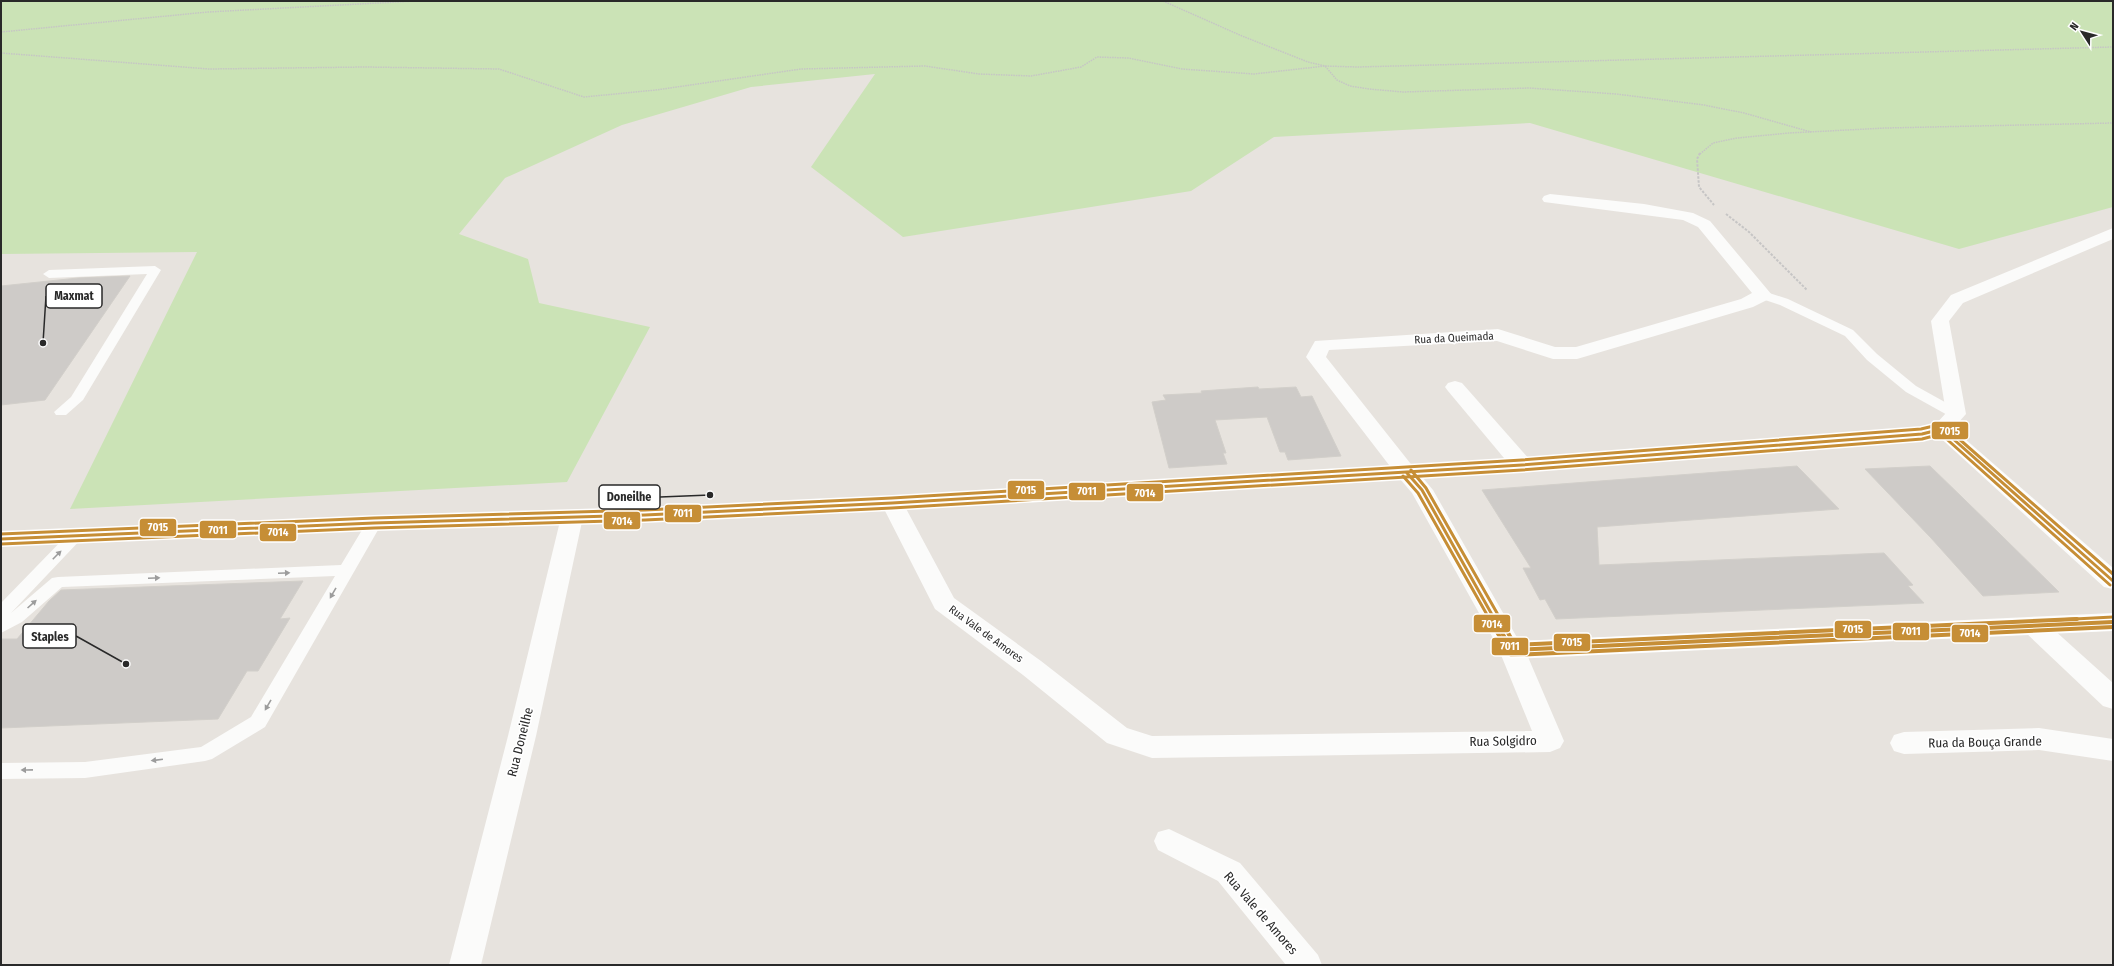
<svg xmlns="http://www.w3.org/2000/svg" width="2114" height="966" font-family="'Fira Sans Condensed',sans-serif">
<rect width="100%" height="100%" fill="#e7e3de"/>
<polygon fill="#cbe3b6" points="1,1 2113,1 2113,207 1959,249 1530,123 1274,137 1191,191 903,237 811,167 875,74 751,87 622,125 505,178 459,234 528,259 539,303 650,327 567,482 70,509 197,252 1,254"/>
<g fill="#cecbc8" stroke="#d2cfca">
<polygon points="130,276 45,400 1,405 1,286 78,278"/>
<polygon points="1258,387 1259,389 1296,387 1301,397 1312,396 1341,456 1288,460 1285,452 1280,452 1267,417 1215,420 1226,453 1223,453 1227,464 1169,468 1152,402 1166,400 1163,395 1202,393 1201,391"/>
<polygon points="1797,466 1839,509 1597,527 1599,565 1884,553 1913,585 1908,586 1924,603 1556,619 1545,599 1540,600 1523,568 1531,568 1482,490"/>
<polygon points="1930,466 2001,535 2059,592 1983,596 1931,538 1865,469"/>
<polygon points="303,581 280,619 290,618 258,671 247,671 218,719 1,728 1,639 17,639 49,601 61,590"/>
</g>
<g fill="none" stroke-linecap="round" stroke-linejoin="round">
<g stroke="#c6c5c5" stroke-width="1.5" stroke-dasharray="1.5 1" stroke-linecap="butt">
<polyline points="1163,1 1242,36 1308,62 1325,66 1357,67 2113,47"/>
<polyline points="1,32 208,12 416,1"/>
<polyline points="1,53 209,69 365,67 499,69 584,97 656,90 801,69 925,66 979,74 1031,76 1081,67 1097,57 1128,58 1182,69 1254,74 1325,66 1337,80 1350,86 1369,89 1403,92 1529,88 1616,94 1704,105 1744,113 1811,132"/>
<polyline points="1700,154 1713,143 1737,138 1789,133 1886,128 2113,123"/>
</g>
<g stroke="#c6c5c5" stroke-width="2" stroke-dasharray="2.5 1.5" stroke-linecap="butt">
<polyline points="1700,153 1697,159 1699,187 1714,205"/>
<polyline points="1726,214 1749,232 1807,290"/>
</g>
<g fill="#fbfbfa" fill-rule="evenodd">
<polygon points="155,266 161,270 83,400 66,415 56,415 54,412 71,397 147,274 49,278 43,274 49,270"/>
<polygon points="1763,291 1788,299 1853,330 1877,354 1916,386 1961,411 1963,414 1961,417 1951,417 1906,392 1867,360 1845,336 1780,305 1759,298 1757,295 1759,292"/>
<polygon points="374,518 380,520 382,523 265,727 212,759 205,761 85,778 1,779 1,763 85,762 201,747 251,717 335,576 62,587 22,622 1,633 1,603 70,532 82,532 84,536 11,613 52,578 58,577 341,565 368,520"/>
</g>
<g fill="#fbfbfa" fill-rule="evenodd">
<polygon points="1550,194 1644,204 1693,213 1710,221 1772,295 1769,299 1753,307 1577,359 1553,359 1497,341 1329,350 1326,357 1418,473 1415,478 1407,480 1399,478 1306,357 1315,341 1498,329 1555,347 1576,347 1741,299 1752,293 1698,227 1683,220 1544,202 1542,199 1544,196"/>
<polygon points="1455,381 1462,383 1530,460 1533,465 1530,470 1522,471 1514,470 1448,391 1445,387 1448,383"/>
<polygon points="1942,423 1949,425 2113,568 2113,589 2104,587 1935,433 1932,429 1935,425"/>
<polygon points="892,496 900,498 903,503 954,598 1041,661 1127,728 1152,736 1532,731 1499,650 1503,644 1512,641 1521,644 1525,650 1564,741 1560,748 1550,752 1152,758 1107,743 1023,675 935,609 881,503 884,498"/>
<polygon points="572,510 580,512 583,517 536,736 481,965 449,965 508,736 561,517 564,512"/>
<polygon points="2034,617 2043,620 2113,683 2113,709 2103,706 2025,632 2021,626 2025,620"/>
<polygon points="2039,728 2113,739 2113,761 2039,750 1904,754 1894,751 1890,743 1894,735 1904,732"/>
<polygon points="1169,829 1240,863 1318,955 1322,965 1286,965 1218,881 1158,850 1154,841 1158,832"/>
</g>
<polygon fill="#fbfbfa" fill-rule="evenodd" points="2113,228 2113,239 1963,303 1949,321 1966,414 1949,433 1922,440 1423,478 1433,490 1519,641 2113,613 2113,631 1512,659 1503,656 1412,493 1400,479 892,510 645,522 374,530 1,546 1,532 374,516 645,508 892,496 1522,459 1922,428 1935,425 1946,413 1931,321 1951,295"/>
<g stroke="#fff" stroke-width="6">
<g id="bus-1-far1">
<polyline points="1407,473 1422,490 1495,620"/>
<polyline points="1,539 374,523 645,515 892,503 1522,465 1922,434 1942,429 2113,581"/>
</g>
</g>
<g stroke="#fff" stroke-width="7">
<polyline id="bus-1" points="1494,619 1512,650 2113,622"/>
</g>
<g stroke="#fff" stroke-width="6">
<g id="bus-2-far1">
<polyline points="1403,476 1418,493 1490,620"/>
<polyline points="1,544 374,528 645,520 892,508 1522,470 1922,439 1941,434 2110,585"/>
</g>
</g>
<g stroke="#fff" stroke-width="7">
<polyline id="bus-2" points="1489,619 1511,655 2113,627"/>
</g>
<g stroke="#fff" stroke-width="6">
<g id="bus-3-far1">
<polyline points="1411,470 1426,488 1501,620"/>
<polyline points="1,534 374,518 645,510 892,498 1522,460 1921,429 1942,424 2113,574"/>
<polyline points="2055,620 2113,617"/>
</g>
</g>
<g stroke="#fff" stroke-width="7">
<polyline id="bus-3" points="1500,619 1515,645 2077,619"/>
</g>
<use href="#bus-1-far1" stroke="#c68e36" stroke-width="3"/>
<use href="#bus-1" stroke="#c68e36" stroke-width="4"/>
<use href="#bus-2-far1" stroke="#c68e36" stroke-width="3"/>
<use href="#bus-2" stroke="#c68e36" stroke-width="4"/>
<use href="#bus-3-far1" stroke="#c68e36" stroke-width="3"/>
<use href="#bus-3" stroke="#c68e36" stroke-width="4"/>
</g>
<defs><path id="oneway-solid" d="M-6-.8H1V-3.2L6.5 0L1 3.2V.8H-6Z"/></defs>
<g fill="#9c9c9c">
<use href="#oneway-solid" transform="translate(57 555) rotate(-45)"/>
<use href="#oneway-solid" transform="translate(284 573) rotate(-2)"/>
<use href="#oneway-solid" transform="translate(154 578) rotate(-2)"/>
<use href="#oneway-solid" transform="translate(333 593) rotate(120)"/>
<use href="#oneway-solid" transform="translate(32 604) rotate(-42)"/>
<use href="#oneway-solid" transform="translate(268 705) rotate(120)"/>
<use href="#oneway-solid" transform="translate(157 760) rotate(173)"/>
<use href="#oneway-solid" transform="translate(27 770) rotate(179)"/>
</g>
<g text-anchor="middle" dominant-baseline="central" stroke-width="3.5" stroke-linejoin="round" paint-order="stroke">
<g font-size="11" fill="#292929" stroke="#fff">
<text transform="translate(1454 338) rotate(-3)">Rua da Queimada</text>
<text transform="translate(986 634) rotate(36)">Rua Vale de Amores</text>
</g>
<g font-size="13" fill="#292929" stroke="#fff">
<text transform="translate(1503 741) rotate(-1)">Rua Solgidro</text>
<text transform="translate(520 742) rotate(-76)">Rua Doneilhe</text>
<text transform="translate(1985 742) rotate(-1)">Rua da Bouça Grande</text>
<text transform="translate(1261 913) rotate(49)">Rua Vale de Amores</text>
</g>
</g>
<path fill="none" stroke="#292929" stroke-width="1.5" d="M43 343L46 296M710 495L660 497M126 664L76 636"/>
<g fill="#292929" stroke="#fff" stroke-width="1.5">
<circle cx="43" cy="343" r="4"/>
<circle cx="710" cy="495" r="4"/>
<circle cx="126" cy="664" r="4"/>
</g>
<g fill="#fff" stroke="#292929" stroke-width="1.5">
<rect x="46" y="284" width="56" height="24" rx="4"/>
<rect x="599" y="485" width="61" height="24" rx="4"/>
<rect x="23" y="624" width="53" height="24" rx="4"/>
</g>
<g font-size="12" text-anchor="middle" font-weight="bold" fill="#292929">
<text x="74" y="300">Maxmat</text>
<text x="629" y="501">Doneilhe</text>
<text x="50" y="641">Staples</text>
</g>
<g stroke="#fff" stroke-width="1.5">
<rect x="1931" y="421" width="38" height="19" rx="4" fill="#c68e36"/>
<rect x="1007" y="480" width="38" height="20" rx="4" fill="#c68e36"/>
<rect x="1068" y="482" width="38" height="19" rx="4" fill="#c68e36"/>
<rect x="1126" y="483" width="38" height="19" rx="4" fill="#c68e36"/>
<rect x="664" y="504" width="38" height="19" rx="4" fill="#c68e36"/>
<rect x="603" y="511" width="38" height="19" rx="4" fill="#c68e36"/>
<rect x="139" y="518" width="38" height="19" rx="4" fill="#c68e36"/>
<rect x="199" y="520" width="38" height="19" rx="4" fill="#c68e36"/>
<rect x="259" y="523" width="38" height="19" rx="4" fill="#c68e36"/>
<rect x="1473" y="614" width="38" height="19" rx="4" fill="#c68e36"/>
<rect x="1834" y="620" width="38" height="19" rx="4" fill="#c68e36"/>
<rect x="1892" y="622" width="38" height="19" rx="4" fill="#c68e36"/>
<rect x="1951" y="624" width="38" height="19" rx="4" fill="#c68e36"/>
<rect x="1553" y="633" width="38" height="19" rx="4" fill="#c68e36"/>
<rect x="1491" y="637" width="38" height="19" rx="4" fill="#c68e36"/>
</g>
<g font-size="11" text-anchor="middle" font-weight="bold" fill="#fff">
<text x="1950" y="435">7015</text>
<text x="1026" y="494">7015</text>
<text x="1087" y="495">7011</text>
<text x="1145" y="497">7014</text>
<text x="683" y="517">7011</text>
<text x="622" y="525">7014</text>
<text x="158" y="531">7015</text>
<text x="218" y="534">7011</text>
<text x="278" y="536">7014</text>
<text x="1492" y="628">7014</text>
<text x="1853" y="633">7015</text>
<text x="1911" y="635">7011</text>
<text x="1970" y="637">7014</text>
<text x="1572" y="646">7015</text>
<text x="1510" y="650">7011</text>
</g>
<rect width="2114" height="966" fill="none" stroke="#292929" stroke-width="4"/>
<g transform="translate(2082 32) rotate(306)" stroke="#ffffff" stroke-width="3" paint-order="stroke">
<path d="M0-3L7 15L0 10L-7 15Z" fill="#292929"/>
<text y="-6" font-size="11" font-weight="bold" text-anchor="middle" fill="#292929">N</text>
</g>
</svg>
